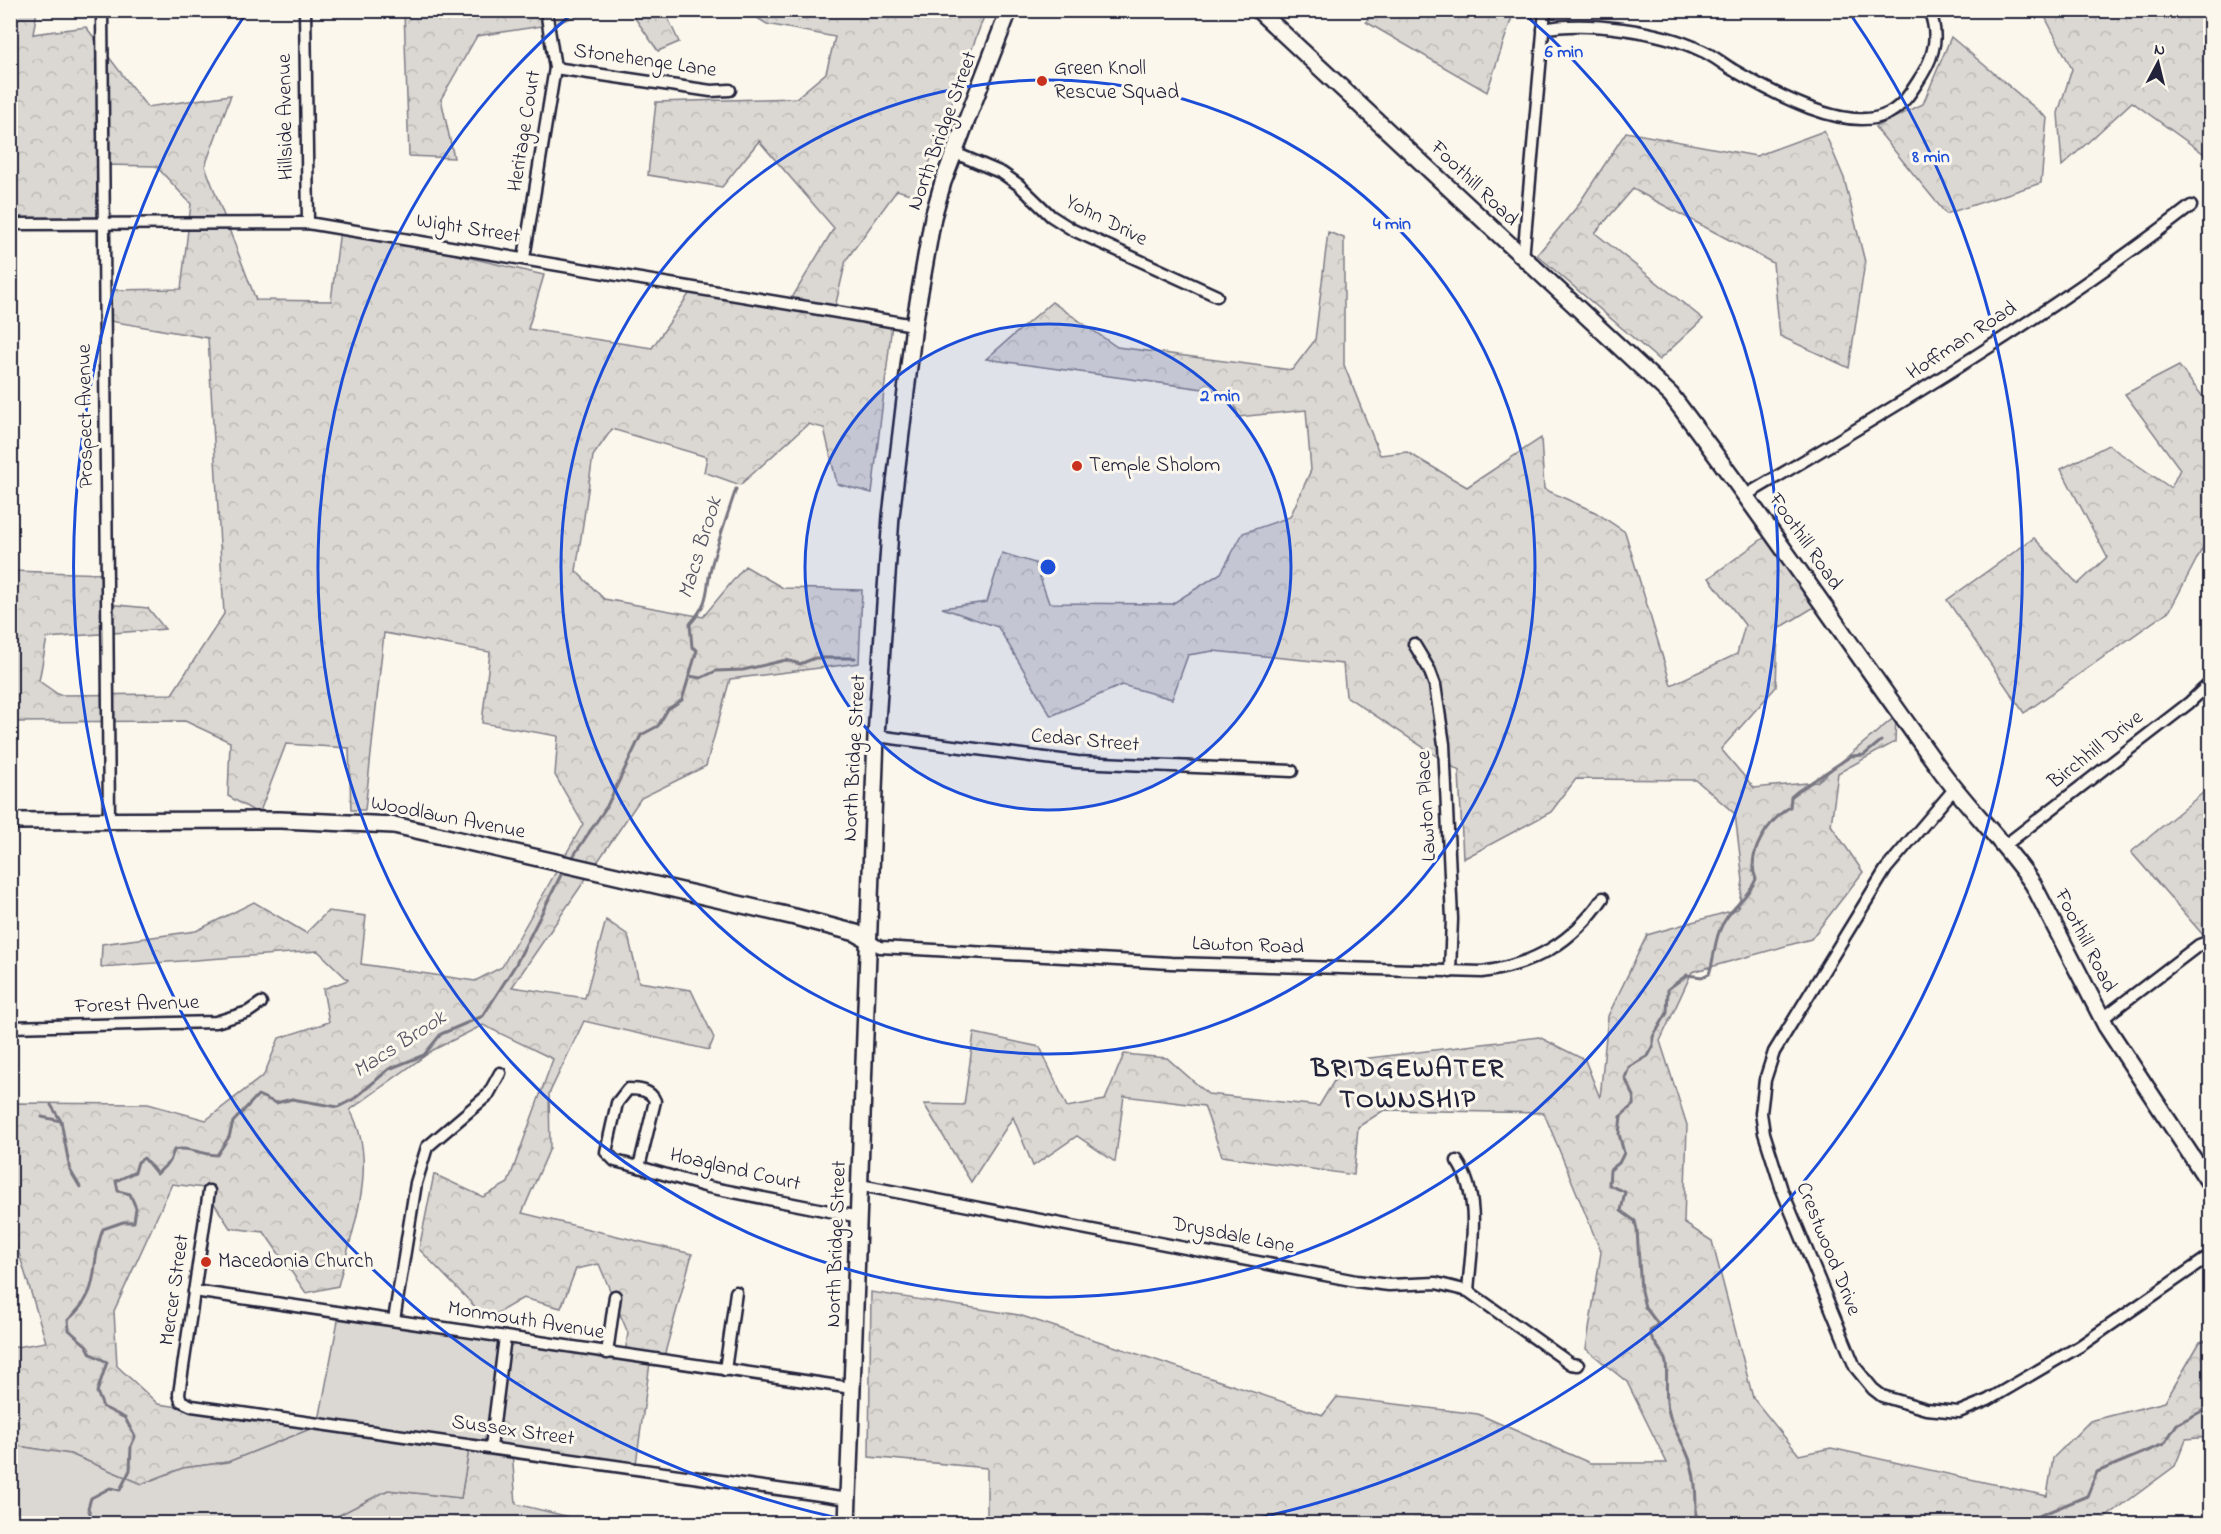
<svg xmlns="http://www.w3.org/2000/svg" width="2221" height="1534" font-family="'Indie Flower',sans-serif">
<defs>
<pattern id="forest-crowns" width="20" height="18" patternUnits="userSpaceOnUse" patternTransform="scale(1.5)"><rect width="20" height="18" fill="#dbd8d3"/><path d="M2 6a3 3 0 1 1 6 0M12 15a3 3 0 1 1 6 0" fill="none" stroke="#bcb9b6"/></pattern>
</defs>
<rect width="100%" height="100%" fill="#fbf7ec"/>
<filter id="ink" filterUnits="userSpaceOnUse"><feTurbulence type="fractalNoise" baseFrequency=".0167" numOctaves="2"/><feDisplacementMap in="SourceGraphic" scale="12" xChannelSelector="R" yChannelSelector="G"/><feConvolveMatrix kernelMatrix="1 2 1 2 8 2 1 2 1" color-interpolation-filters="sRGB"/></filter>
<g filter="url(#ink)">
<g fill="url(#forest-crowns)" stroke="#7e7d87" stroke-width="1.5">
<path d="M11,11h26l-4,23 53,-7 61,80 84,-12 -26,71 51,134 75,1 9,-71 17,2 187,43 -16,54 124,19 39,-57 95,17 48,-80 -75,-87 -37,46 -74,-12 8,-73 140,-4 30,-25 9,-36 -68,-13 -21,-13h240l-69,185 -20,-6 -51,70 -13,56 59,8 -20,169 -35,-9 -13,-56 -16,-4 -68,61 -36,-13 3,-15 -95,-28 -19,27 -17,115 28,28 99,18 42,-51 38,22 79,2 -3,73 -129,16 -24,87 -65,32 -129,189 73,11 21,-78 22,15 11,47 52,8 23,48 -5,12 -125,-29 -35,73 1,54 -28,65 170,41 -30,110 -12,-1 -15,108 -123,-19 4,52 78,19 -254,1 -3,-8 51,-26 73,8 8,-49 40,-108 115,18 4,-26 -29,-69 -23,5 -15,39 -38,-10 -36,21 -68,-70 15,-75 49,23 25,-14 45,-124 -70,-34 -50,25 -83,60c30,54 2,120 -12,176l-32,7 -42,-61 -34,-4 -26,-40 -32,-4 -58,127 3,55 41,38 160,22 -90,36 -45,6 -41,16 -72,-30 -59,-9v-97l35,-6 -35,-115v-124l137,1 58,16 58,-45 15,-37 50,-16 -6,-33 25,-9 -30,-29 -217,16 1,-23 94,-13 58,-29 52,31 22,-22 38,5 -5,48 114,17 27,-14 81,-143 -28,-49 3,-39 -76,-13 8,-71 -106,-19 -19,177h-14l-2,-62 -63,-4 -27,70 -31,-18 2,-54 -45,-21 -174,1v-151l96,3v30l41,4 17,21 -118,9 -8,43 20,14 113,-1 52,-80 -16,-276 -104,-18 2,-30 75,-1 10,-85 -35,-38 -51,-1 1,60 -95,-1z"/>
<polygon points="404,11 589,11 555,24 477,36 441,99 454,158 409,156"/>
<polygon points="630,11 674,11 667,16 679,42 658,51"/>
<polygon points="1374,11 1374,10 1514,11 1487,92 1366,22"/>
<polygon points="2042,11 2210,11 2210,158 2132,102 2062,166 2058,113 2072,69"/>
<polygon points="1951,37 2047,118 2041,183 1946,214 1875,127 1923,104"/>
<polygon points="1824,131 1844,178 1865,262 1849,368 1780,336 1773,263 1633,189 1595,233 1703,319 1659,360 1537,255 1576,208 1626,132 1756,156"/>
<polygon points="1328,232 1344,238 1344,365 1380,455 1407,452 1467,487 1541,438 1544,489 1595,512 1625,532 1671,685 1737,654 1745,625 1709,578 1765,537 1816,606 1778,629 1776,687 1721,749 1754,788 1817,782 1896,716 1895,742 1838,773 1831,825 1863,872 1811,939 1692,972 1660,1041 1687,1125 1684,1223 1712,1241 1753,1398 1799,1455 1831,1448 2047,1496 2053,1458 2090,1421 2165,1402 2200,1342 2210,1339 2210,1437 2186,1439 2175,1466 2098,1523 987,1523 987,1468 869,1457 871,1292 1019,1315 1323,1415 1337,1397 1478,1414 1590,1463 1667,1463 1627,1382 1586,1349 1601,1252 1544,1113 1384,1110 1358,1127 1354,1175 1222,1156 1204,1106 1124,1096 1115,1162 1077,1136 1033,1166 1013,1117 971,1182 924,1104 964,1105 974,1033 1040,1047 1067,1107 1105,1100 1124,1054 1167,1058 1208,1094 1319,1106 1346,1061 1539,1037 1585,1060 1600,1098 1608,1016 1647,935 1738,909 1743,881 1735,814 1696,780 1576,779 1551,812 1463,859 1459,771 1346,696 1343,664 1213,651 1188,655 1172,699 1122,685 1051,716 998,627 942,608 987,602 1002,553 1035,563 1049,603 1172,604 1221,573 1243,533 1290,517 1311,470 1306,410 1238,417 1232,393 986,359 1052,302 1117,347 1292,370 1315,340"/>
<polygon points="2179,366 2210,406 2210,545 2202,549 2170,610 2024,713 1947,600 2034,538 2078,584 2107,557 2061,469 2108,445 2171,488 2180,469 2125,394"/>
<polygon points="2210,787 2210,943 2131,852"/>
</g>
<polygon fill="#dbd8d3" stroke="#7e7d87" stroke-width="1.5" points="339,1315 509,1341 493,1453 469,1449 461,1498 388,1490 337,1516 340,1523 11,1524 11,1445 70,1454 142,1484 183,1468 228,1462 318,1426"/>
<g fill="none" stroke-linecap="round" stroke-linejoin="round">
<g stroke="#787681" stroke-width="3">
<polyline points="689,676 701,678 716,671 743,670 786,660 800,664 815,658 855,658"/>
<path d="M572,858l35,-52 34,-71 17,-9 10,-17 14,-9 15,-50 -5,-3 -2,-23c23,-26 14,-36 23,-64 7,-24 15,-47 23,-71"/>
<polyline points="51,1105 61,1121 70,1170 80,1187"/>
<polyline points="42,1117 61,1121"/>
<path d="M94,1524l-6,-16 3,-10 19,-10 10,2 10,-20 1,-24 4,-9 -10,-19 -22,-11 -6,-15 10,-30 -16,-8 -4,-8 -18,-16 -1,-10c36,-32 20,-52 35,-91l20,-7h11l2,-14 -6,-14 -12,-3 -2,-10 19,-9 3,-10 6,-4 13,16 13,-13 4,-11c13,-4 29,5 43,5l12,-18 4,-15 25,-27 18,8 16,-4 46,8 16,-8 35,-30 35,-14 17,-21 42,-18 33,-52 47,-93"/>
<path d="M1696,1524c0,-25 1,-50 -10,-73 -6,-14 -14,-23 -17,-38 -5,-16 -1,-34 -3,-50 -2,-13 -16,-21 -16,-32l8,-7 -13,-17 -4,-16 -4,-61 -2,-9 -14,-10 4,-19 -16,-7 1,-15 9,-7 5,-10 -5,-19 2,-18 12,-11 1,-9 -9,-18 4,-11 19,-11 5,-9v-10l14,-24 1,-24 19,-14 15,2 7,-3c5,-14 5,-29 10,-42 7,-21 29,-33 37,-53 -11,-25 13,-59 34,-72l1,-10 7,-6 53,-35 13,-1 17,-14"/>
<polyline points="2019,1524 2087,1496 2097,1472 2164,1444 2177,1424 2210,1407"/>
</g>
<g stroke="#22223b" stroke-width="15">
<g id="street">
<polyline points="102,10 109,821"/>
<polyline points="305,10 308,223"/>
<path d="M1543,29c42,-9 118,2 157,21 13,5 24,15 35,21 36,21 113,64 154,42 15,-8 24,-24 33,-38 13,-21 17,-41 7,-65"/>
<polyline points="555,68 711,91 730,90"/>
<polyline points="955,153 1002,173 1019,185 1051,216 1073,230 1217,296"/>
<polyline points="10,224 308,223 914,325"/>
<polyline points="524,258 555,68 546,10"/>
<polyline points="1523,259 1545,10"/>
<path d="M1746,495c153,-90 305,-181 445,-289"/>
<polyline points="1414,644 1429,669 1435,685 1444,744 1452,919 1450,972"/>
<polyline points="876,736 1077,762 1292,771"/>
<polyline points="1955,788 1886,869 1774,1052 1765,1080 1761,1113 1764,1133 1782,1190 1855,1367 1873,1389 1882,1396 1926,1409 1959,1412 1988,1400 2080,1346 2210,1256"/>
<polyline points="2004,846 2189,703 2210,683"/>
<path d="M868,940l12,7 291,16 311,9c52,-7 91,-30 121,-74"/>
<polyline points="2102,1019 2199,945 2210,941"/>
<polyline points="10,1027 216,1022 248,1012 261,1003"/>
<path d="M628,1089c11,0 23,1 27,12l-16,66 -24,-6 -9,-9 11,-49z"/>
<path d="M1457,1161c25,37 14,88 11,130"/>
<polyline points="639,1167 708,1187 859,1217"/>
<polyline points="860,1185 1356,1281 1389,1285 1436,1283 1468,1291 1571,1364 1578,1365"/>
<polyline points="209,1191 179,1394 181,1401 192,1406 848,1499"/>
<polyline points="194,1291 852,1388"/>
<polyline points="394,1320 416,1183 427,1147 488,1095 500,1073"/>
<polyline points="607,1353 615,1296"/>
<polyline points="725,1370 736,1292"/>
<polyline points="491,1447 505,1337"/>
</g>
</g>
<g stroke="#22223b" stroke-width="20">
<g id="secondary">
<path d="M1258,10l413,385c93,122 178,249 268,373 29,40 66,75 94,116l73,142 104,158"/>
<polyline points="10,821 280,820 394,825 795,917 856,933 868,940"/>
<polyline points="847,1524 876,736 891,516 914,325 933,217 943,182 1009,10"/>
</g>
</g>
<use href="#street" stroke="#fbf7ec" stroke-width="10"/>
<use href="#secondary" stroke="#fbf7ec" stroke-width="15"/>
</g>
</g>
<circle cx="1048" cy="567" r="243" fill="#1d4ed8" fill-opacity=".12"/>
<g fill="none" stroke="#1d4ed8" stroke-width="3">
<circle cx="1048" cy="567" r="243"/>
<circle cx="1048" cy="567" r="487"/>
<path d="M1522 12A730 730 0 1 1 574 12"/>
<path d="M862 1523A974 974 0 0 1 245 15M1851 15A974 974 0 0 1 1234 1523"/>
</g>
<g fill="#c8321e" stroke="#fbf7ec" stroke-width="2">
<circle cx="1042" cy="81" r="6"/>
<circle cx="1077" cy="466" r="6"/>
<circle cx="206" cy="1262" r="6"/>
</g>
<g text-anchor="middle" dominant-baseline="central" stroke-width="6" stroke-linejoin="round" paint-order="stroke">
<g font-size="21" fill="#22223b" stroke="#fbf7ec">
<text transform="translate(645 61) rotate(8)">Stonehenge Lane</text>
<text transform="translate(286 117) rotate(-91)">Hillside Avenue</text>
<text transform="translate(525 131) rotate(-81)">Heritage Court</text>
<text transform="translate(943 131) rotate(-70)">North Bridge Street</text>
<text transform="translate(1474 184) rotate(44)">Foothill Road</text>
<text transform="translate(1106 221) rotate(27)">Yohn Drive</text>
<text transform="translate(468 229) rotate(9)">Wight Street</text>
<text transform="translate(1962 341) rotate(-33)">Hoffman Road</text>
<text transform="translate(86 416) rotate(-91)">Prospect Avenue</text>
<text transform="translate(1805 542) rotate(55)">Foothill Road</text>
<text transform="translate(1085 741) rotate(5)">Cedar Street</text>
<text transform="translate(2096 750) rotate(-38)">Birchhill Drive</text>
<text transform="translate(855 758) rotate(-87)">North Bridge Street</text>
<text transform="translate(1427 806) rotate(-93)">Lawton Place</text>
<text transform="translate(448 818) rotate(11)">Woodlawn Avenue</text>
<text transform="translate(2085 941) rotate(63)">Foothill Road</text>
<text transform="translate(1248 946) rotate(2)">Lawton Road</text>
<text transform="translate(137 1005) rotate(-2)">Forest Avenue</text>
<text transform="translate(735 1170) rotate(13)">Hoagland Court</text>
<text transform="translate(1233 1236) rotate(11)">Drysdale Lane</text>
<text transform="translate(837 1244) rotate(-88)">North Bridge Street</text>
<text transform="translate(1828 1249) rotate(68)">Crestwood Drive</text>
<text transform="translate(175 1290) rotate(-82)">Mercer Street</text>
<text transform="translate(526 1321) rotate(9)">Monmouth Avenue</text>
<text transform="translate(513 1431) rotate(8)">Sussex Street</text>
</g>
<g font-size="21" fill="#22223b" stroke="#fbf7ec" text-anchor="start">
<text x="1054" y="69">Green Knoll<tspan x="1054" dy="24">Rescue Squad</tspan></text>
<text x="1089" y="466">Temple Sholom</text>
<text x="218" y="1262">Macedonia Church</text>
</g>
<g font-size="22" font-style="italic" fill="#545364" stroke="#fbf7ec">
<text transform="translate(701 548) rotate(-73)">Macs Brook</text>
<text transform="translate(400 1045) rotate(-33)">Macs Brook</text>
</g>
<g font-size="27" font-weight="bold" letter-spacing="1.5" fill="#22223b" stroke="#fbf7ec">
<text x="1408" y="1069">BRIDGEWATER<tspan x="1408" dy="31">TOWNSHIP</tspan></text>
</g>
</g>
<circle cx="1048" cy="567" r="9" fill="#1d4ed8" stroke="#fbf7ec" stroke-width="3"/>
<g font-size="18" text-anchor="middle" font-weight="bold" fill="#1d4ed8" stroke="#fbf7ec" stroke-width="6" stroke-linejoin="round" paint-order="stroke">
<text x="1564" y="57">6 min</text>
<text x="1931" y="162">8 min</text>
<text x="1392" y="229">4 min</text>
<text x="1220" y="401">2 min</text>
</g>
<rect width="2221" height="1534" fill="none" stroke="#fbf7ec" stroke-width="36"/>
<rect x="18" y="18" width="2185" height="1498" fill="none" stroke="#22223b" stroke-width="2" filter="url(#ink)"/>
<g transform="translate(2158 63) rotate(7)" stroke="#fbf7ec" stroke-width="4.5" paint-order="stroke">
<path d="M0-4.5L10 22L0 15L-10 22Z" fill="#22223b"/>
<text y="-9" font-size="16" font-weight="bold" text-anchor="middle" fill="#22223b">N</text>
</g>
</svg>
